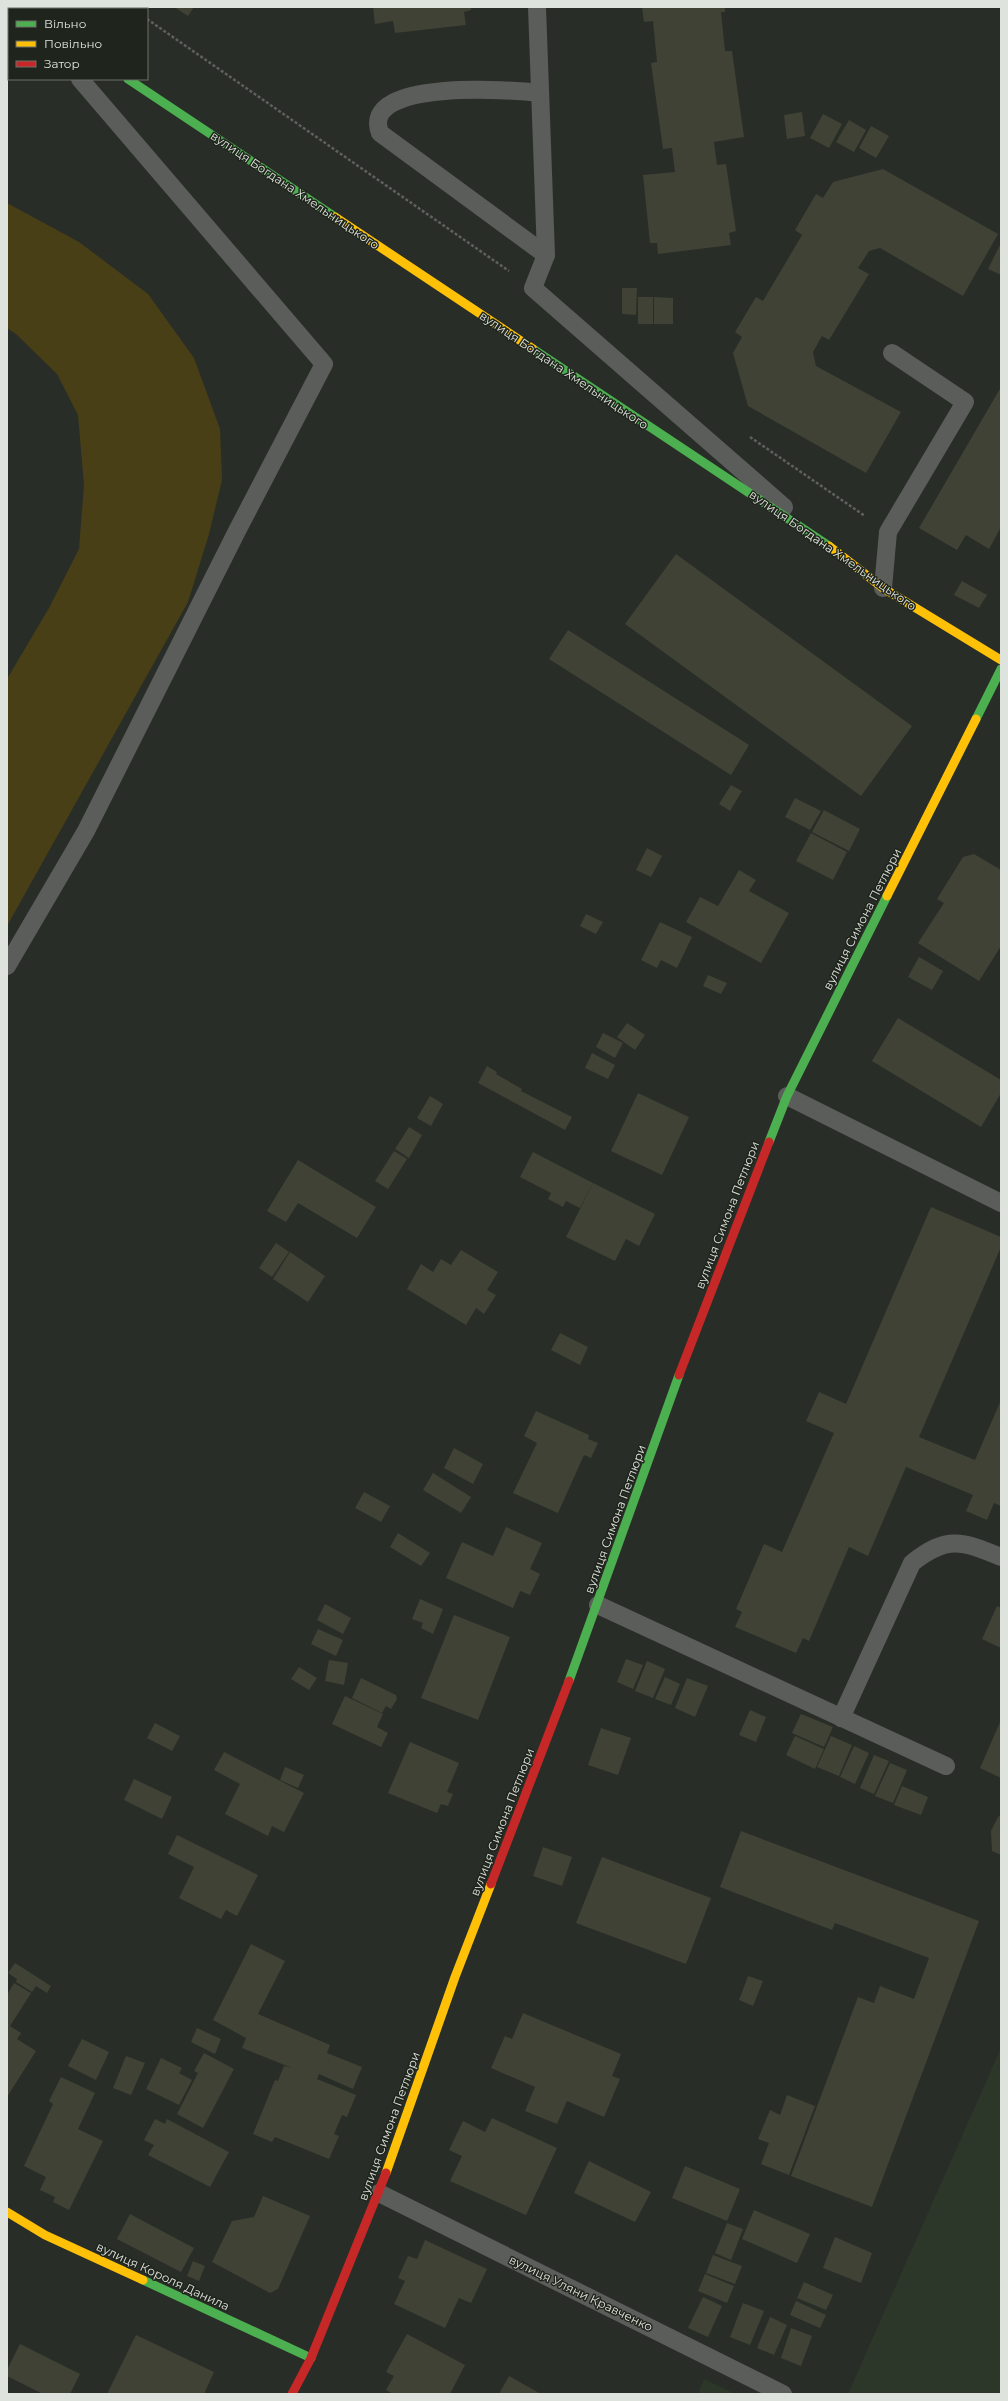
<svg xmlns="http://www.w3.org/2000/svg" width="1008" height="2401" font-family="Montserrat,sans-serif">
<rect width="100%" height="100%" fill="#292d27"/>
<g fill="#2d3729">
<polygon points="1001,2048 1001,2394 848,2394"/>
<polygon points="704,2379 735,2394 698,2394"/>
</g>
<polygon fill="#493f16" points="7,203 79,242 148,294 194,358 220,429 222,480 209,534 188,602 7,926 7,679 49,608 79,549 84,485 78,415 57,374 16,334 7,328"/>
<g fill="#3f4235">
<polygon points="174,7 194,7 188,16"/>
<polygon points="373,7 471,7 471,10 464,12 466,25 395,33 393,21 375,24"/>
<polygon points="642,7 725,7 725,12 721,12 725,51 732,51 744,137 714,142 717,165 726,164 736,231 729,233 731,245 658,254 657,243 650,243 643,175 675,172 672,148 663,149 651,63 657,62 653,21 644,22"/>
<polygon points="802,112 805,136 787,139 784,115"/>
<polygon points="823,114 842,124 829,148 810,138"/>
<polygon points="849,120 866,130 854,152 836,142"/>
<polygon points="871,126 889,136 876,158 859,148"/>
<polygon points="883,169 998,234 963,296 880,248 869,251 858,268 869,274 829,340 822,336 813,352 816,366 901,412 866,473 748,406 733,353 742,337 735,332 756,297 763,301 802,235 795,230 816,194 823,198 833,182"/>
<polygon points="1001,243 1001,275 988,269"/>
<polygon points="622,288 637,288 636,315 622,314"/>
<rect x="638" y="297" width="15" height="27"/>
<polygon points="654,297 673,298 673,324 654,324"/>
<polygon points="1001,387 1001,527 989,549 966,535 957,550 919,528"/>
<polygon points="676,554 912,726 861,796 625,624"/>
<polygon points="962,581 987,595 979,608 954,595"/>
<polygon points="568,630 749,745 731,775 549,659"/>
<polygon points="731,785 742,791 730,811 719,804"/>
<polygon points="795,798 821,811 810,830 785,817"/>
<polygon points="824,810 860,829 849,851 812,832"/>
<polygon points="811,833 847,852 833,880 796,861"/>
<polygon points="647,848 662,856 651,877 636,870"/>
<polygon points="974,854 1001,870 1001,946 979,981 918,943 944,903 937,899 963,857"/>
<polygon points="739,870 756,880 749,891 789,913 761,963 686,922 700,897 718,906"/>
<polygon points="586,914 603,922 596,934 580,926"/>
<polygon points="660,922 692,937 677,968 661,960 657,968 641,960"/>
<polygon points="919,957 943,971 932,990 908,977"/>
<polygon points="708,975 727,983 721,994 703,986"/>
<polygon points="898,1018 1001,1080 1001,1093 981,1127 872,1061"/>
<polygon points="627,1023 645,1035 635,1050 617,1037"/>
<polygon points="603,1033 623,1043 615,1058 596,1047"/>
<polygon points="592,1053 615,1065 608,1079 585,1068"/>
<polygon points="487,1066 497,1072 496,1074 522,1089 521,1091 572,1117 565,1130 478,1083"/>
<polygon points="638,1093 689,1117 662,1175 611,1151"/>
<polygon points="430,1096 443,1104 431,1126 417,1118"/>
<polygon points="409,1127 422,1135 409,1158 395,1149"/>
<polygon points="394,1151 407,1159 388,1189 375,1181"/>
<polygon points="533,1152 593,1183 580,1208 566,1201 563,1207 548,1199 551,1193 520,1177"/>
<polygon points="298,1160 376,1207 357,1238 298,1203 286,1222 267,1211"/>
<polygon points="593,1183 655,1214 639,1246 626,1239 615,1261 566,1237"/>
<polygon points="931,1207 1001,1237 1001,1247 919,1437 975,1460 1001,1400 1001,1506 994,1503 987,1520 966,1511 973,1495 906,1467 868,1556 849,1547 809,1641 803,1638 796,1653 735,1627 742,1612 736,1609 764,1544 782,1552 834,1433 806,1421 819,1392 846,1404"/>
<polygon points="276,1243 289,1252 272,1277 259,1268"/>
<polygon points="461,1250 498,1272 487,1290 496,1295 484,1314 476,1308 466,1325 407,1289 421,1264 433,1272 441,1259 451,1265"/>
<polygon points="290,1252 325,1276 308,1302 273,1279"/>
<polygon points="560,1333 588,1347 580,1365 551,1350"/>
<polygon points="536,1411 589,1435 588,1439 598,1443 591,1458 584,1455 558,1513 513,1493 537,1443 524,1436"/>
<polygon points="454,1448 483,1464 473,1484 444,1468"/>
<polygon points="433,1473 471,1497 461,1513 423,1490"/>
<polygon points="364,1492 390,1506 381,1522 355,1508"/>
<polygon points="506,1527 542,1543 530,1569 540,1574 530,1595 520,1591 513,1608 446,1578 462,1542 493,1556"/>
<polygon points="398,1533 430,1553 421,1566 390,1547"/>
<polygon points="420,1599 443,1609 433,1634 421,1628 423,1623 412,1619"/>
<polygon points="325,1604 351,1618 343,1634 317,1620"/>
<polygon points="997,1606 1001,1608 1001,1648 982,1639"/>
<polygon points="454,1615 510,1637 478,1720 421,1698"/>
<polygon points="318,1629 343,1640 336,1656 311,1644"/>
<polygon points="626,1659 643,1665 633,1689 617,1682"/>
<polygon points="329,1660 348,1663 344,1685 325,1681"/>
<polygon points="647,1661 665,1669 653,1698 635,1691"/>
<polygon points="299,1667 317,1678 309,1690 291,1679"/>
<polygon points="665,1677 680,1684 671,1705 655,1699"/>
<polygon points="361,1678 396,1695 397,1699 391,1709 386,1706 382,1713 352,1698"/>
<polygon points="687,1678 708,1686 695,1717 675,1708"/>
<polygon points="345,1696 383,1714 377,1727 388,1733 381,1747 332,1724"/>
<polygon points="750,1710 766,1717 756,1742 739,1735"/>
<polygon points="801,1714 833,1727 824,1747 792,1733"/>
<polygon points="1001,1720 1001,1778 980,1768"/>
<polygon points="155,1723 180,1736 172,1751 147,1738"/>
<polygon points="601,1728 631,1738 618,1775 588,1765"/>
<polygon points="795,1736 824,1749 815,1769 786,1755"/>
<polygon points="831,1736 852,1745 839,1776 817,1767"/>
<polygon points="410,1742 459,1763 447,1792 453,1794 448,1806 441,1804 437,1813 388,1793"/>
<polygon points="854,1746 869,1753 855,1784 840,1777"/>
<polygon points="224,1752 304,1793 284,1832 272,1826 268,1836 225,1814 240,1784 214,1770"/>
<polygon points="874,1755 889,1761 874,1794 860,1788"/>
<polygon points="890,1763 907,1770 893,1803 875,1796"/>
<polygon points="285,1767 304,1775 298,1788 280,1780"/>
<polygon points="134,1779 172,1797 162,1819 124,1800"/>
<polygon points="902,1786 928,1797 921,1815 894,1805"/>
<polygon points="1001,1815 1001,1855 992,1851 991,1831 998,1817"/>
<polygon points="741,1831 979,1921 872,2207 791,2176 858,1997 874,2003 880,1986 914,1999 929,1958 835,1923 832,1930 720,1887"/>
<polygon points="177,1835 258,1875 237,1916 226,1910 221,1919 179,1898 194,1867 168,1854"/>
<polygon points="543,1847 572,1857 562,1886 533,1876"/>
<polygon points="602,1857 711,1898 686,1964 576,1923"/>
<polygon points="251,1944 285,1961 258,2014 330,2045 327,2053 362,2067 353,2089 319,2074 317,2079 356,2095 347,2117 342,2115 334,2134 339,2136 329,2159 275,2137 272,2142 253,2134 275,2080 278,2081 284,2066 292,2068 242,2048 246,2038 213,2020"/>
<polygon points="15,1963 51,1986 47,1993 36,1986 32,1992 16,1982 17,1979 8,1973"/>
<polygon points="748,1976 763,1981 753,2006 739,2000"/>
<polygon points="14,1983 31,1993 10,2026 21,2033 17,2039 36,2051 7,2097 7,1995"/>
<polygon points="523,2013 621,2054 612,2076 620,2079 604,2117 567,2101 557,2124 525,2111 535,2087 491,2068 505,2036 512,2039"/>
<polygon points="197,2028 221,2039 215,2054 191,2042"/>
<polygon points="82,2039 109,2052 96,2080 68,2066"/>
<polygon points="204,2053 234,2069 203,2128 177,2114 198,2073 194,2071"/>
<polygon points="126,2056 145,2063 131,2095 113,2088"/>
<polygon points="161,2058 182,2068 179,2073 192,2080 179,2105 146,2089"/>
<polygon points="61,2077 95,2093 78,2129 103,2141 69,2210 53,2202 55,2197 40,2190 46,2177 24,2166 53,2104 49,2101"/>
<polygon points="787,2095 815,2106 789,2175 761,2164 769,2143 758,2139 770,2110 780,2115"/>
<polygon points="492,2118 557,2148 526,2215 450,2181 462,2156 449,2150 463,2121 485,2132"/>
<polygon points="155,2119 165,2124 167,2119 229,2152 210,2187 148,2155 154,2145 144,2140"/>
<polygon points="589,2161 651,2192 635,2222 574,2193"/>
<polygon points="685,2166 740,2189 727,2221 672,2198"/>
<polygon points="263,2196 310,2216 278,2289 270,2293 212,2262 232,2221 254,2217"/>
<polygon points="754,2210 810,2234 797,2263 742,2239"/>
<polygon points="130,2214 194,2248 181,2272 117,2239"/>
<polygon points="727,2223 743,2229 731,2260 715,2253"/>
<polygon points="835,2237 872,2253 861,2283 823,2268"/>
<polygon points="425,2240 487,2269 471,2303 459,2298 445,2328 394,2304 405,2281 398,2278 408,2256 417,2259"/>
<polygon points="713,2255 742,2266 735,2284 706,2273"/>
<polygon points="193,2261 205,2266 199,2281 187,2276"/>
<polygon points="705,2274 734,2286 727,2303 698,2291"/>
<polygon points="804,2282 833,2295 826,2310 797,2298"/>
<polygon points="703,2297 722,2306 708,2337 688,2328"/>
<polygon points="796,2301 826,2315 820,2328 790,2315"/>
<polygon points="743,2303 764,2311 750,2345 730,2337"/>
<polygon points="770,2317 787,2325 774,2355 757,2348"/>
<polygon points="791,2328 812,2336 801,2366 781,2358"/>
<polygon points="407,2334 465,2365 450,2394 393,2394 386,2390 394,2376 386,2372"/>
<polygon points="136,2335 214,2372 204,2394 107,2394"/>
<polygon points="20,2344 80,2374 70,2394 43,2394 7,2376 7,2370"/>
<polygon points="509,2376 541,2394 499,2394"/>
</g>
<g fill="none" stroke-linecap="round" stroke-linejoin="round">
<g stroke="#5f605e" stroke-width="2.5" stroke-dasharray="3 2" stroke-linecap="butt">
<polyline points="130,7 133,9"/>
<polyline points="147,19 509,271"/>
<polyline points="750,437 865,516"/>
</g>
<g stroke="#5b5d5b" stroke-width="18">
<polyline points="537,7 546,255 533,288 784,507"/>
<path d="M540,93c-27,-3 -181,-15 -160,40l166,122"/>
<polyline points="883,588 888,532 965,402 892,353"/>
<polyline points="7,966 86,831 238,529 324,364 80,79"/>
<polyline points="787,1096 1001,1203"/>
<polyline points="598,1605 946,1766"/>
<path d="M841,1718l71,-155c35,-28 50,-22 89,-6"/>
<polyline points="379,2193 783,2394"/>
</g>
<polyline stroke="#5b5d5b" stroke-width="22" points="20,7 23,9"/>
<g stroke="#4caf50" stroke-width="9">
<polyline points="128,79 335,217"/>
<polyline points="533,349 829,546"/>
<polyline points="976,719 1001,669"/>
<polyline points="769,1142 787,1096 887,896"/>
<polyline points="569,1681 679,1375"/>
<polyline points="143,2280 311,2358"/>
</g>
<g stroke="#ffc107" stroke-width="9">
<polyline points="335,217 533,349"/>
<polyline points="829,546 883,588 1001,660"/>
<polyline points="887,896 976,719"/>
<polyline points="386,2173 455,1977 491,1884"/>
<polyline points="7,2212 45,2235 143,2280"/>
</g>
<g stroke="#c62828" stroke-width="9">
<polyline points="679,1375 769,1142"/>
<polyline points="491,1884 569,1681"/>
<polyline points="292,2394 311,2358 386,2173"/>
</g>
</g>
<g text-anchor="middle" dominant-baseline="central" stroke-width="3" stroke-linejoin="round" paint-order="stroke">
<g font-size="12" fill="#dfe3dd" stroke="#1f251c">
<text transform="translate(295 190) rotate(34)">вулиця Богдана Хмельницького</text>
<text transform="translate(564 370) rotate(34)">вулиця Богдана Хмельницького</text>
<text transform="translate(833 550) rotate(35)">вулиця Богдана Хмельницького</text>
<text transform="translate(862 919) rotate(-63)">вулиця Симона Петлюри</text>
<text transform="translate(727 1215) rotate(-69)">вулиця Симона Петлюри</text>
<text transform="translate(615 1519) rotate(-70)">вулиця Симона Петлюри</text>
<text transform="translate(502 1822) rotate(-69)">вулиця Симона Петлюри</text>
<text transform="translate(389 2126) rotate(-70)">вулиця Симона Петлюри</text>
<text transform="translate(163 2276) rotate(25)">вулиця Короля Данила</text>
<text transform="translate(581 2293) rotate(26)">вулиця Уляни Кравченко</text>
</g>
</g>
<rect width="1008" height="2401" fill="none" stroke="#dfe3dd" stroke-width="16"/>
<rect x="8" y="8" width="140" height="72" fill="#1f251c" stroke="#6c7169"/>
<rect x="16" y="21" width="20" height="6" fill="#4caf50" stroke="#6c7169"/>
<text x="44" y="28" font-size="12" fill="#dfe3dd">Вільно</text>
<rect x="16" y="41" width="20" height="6" fill="#ffc107" stroke="#6c7169"/>
<text x="44" y="48" font-size="12" fill="#dfe3dd">Повільно</text>
<rect x="16" y="61" width="20" height="6" fill="#c62828" stroke="#6c7169"/>
<text x="44" y="68" font-size="12" fill="#dfe3dd">Затор</text>
</svg>
